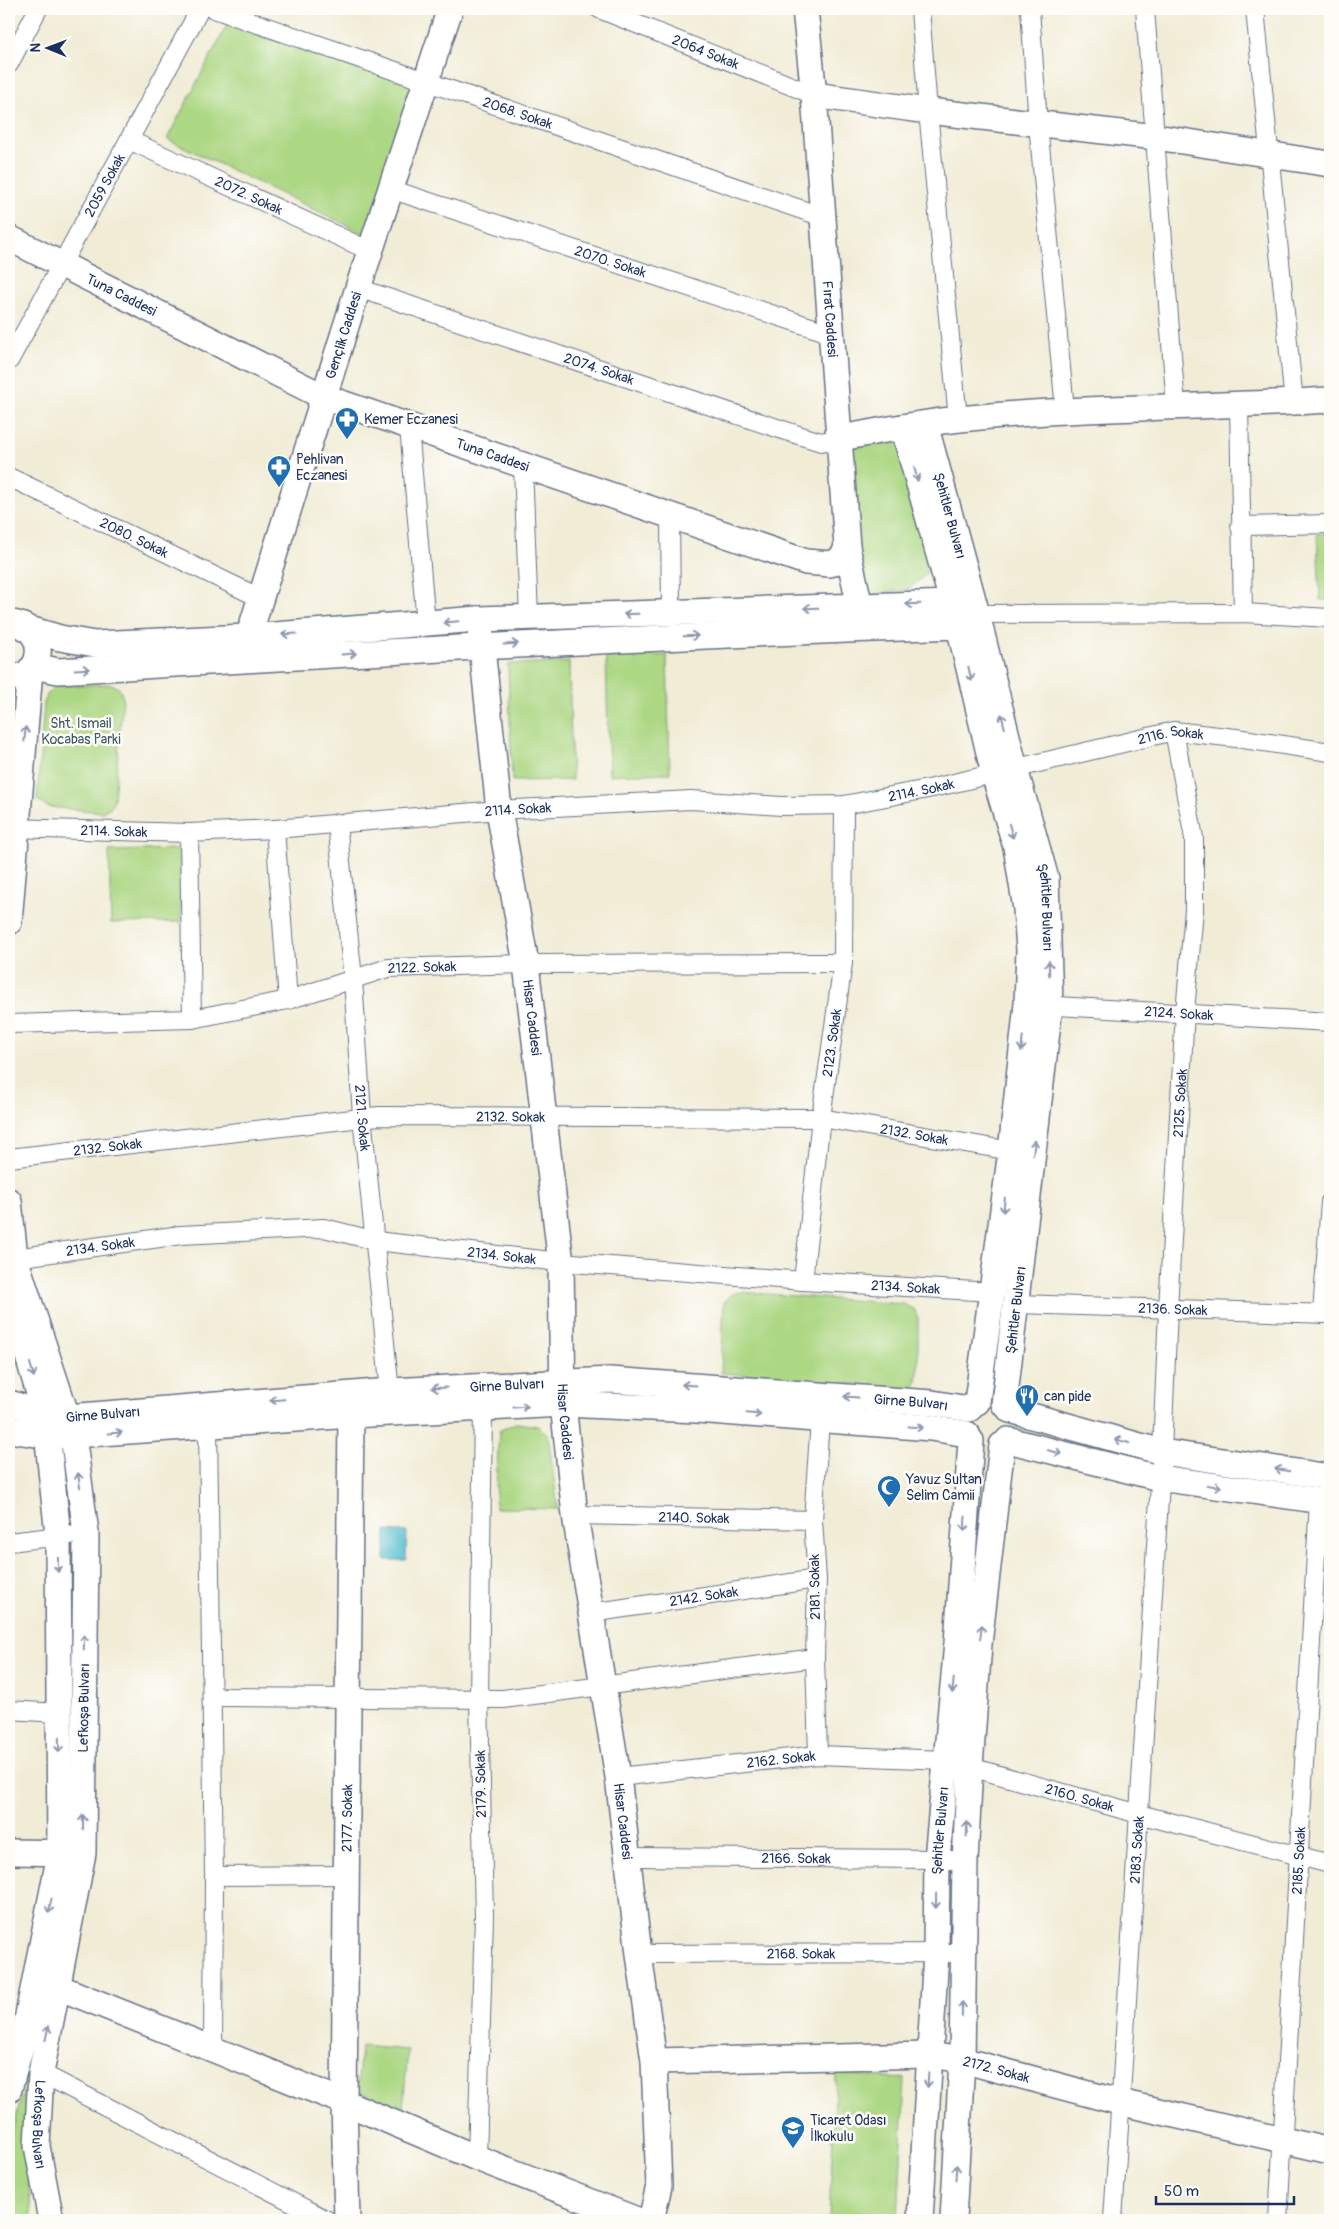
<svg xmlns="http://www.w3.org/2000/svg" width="1339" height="2229" font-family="Pangolin,sans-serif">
<rect width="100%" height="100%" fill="#fdfcf7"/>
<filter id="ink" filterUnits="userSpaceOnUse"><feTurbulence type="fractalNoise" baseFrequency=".02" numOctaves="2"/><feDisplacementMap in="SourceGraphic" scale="10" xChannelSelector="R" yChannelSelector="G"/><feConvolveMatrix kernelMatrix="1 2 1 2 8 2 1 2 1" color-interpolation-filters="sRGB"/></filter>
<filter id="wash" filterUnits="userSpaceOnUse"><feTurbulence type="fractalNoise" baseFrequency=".0096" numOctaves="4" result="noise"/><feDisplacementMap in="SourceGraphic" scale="20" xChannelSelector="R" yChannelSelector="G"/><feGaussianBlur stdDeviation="1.12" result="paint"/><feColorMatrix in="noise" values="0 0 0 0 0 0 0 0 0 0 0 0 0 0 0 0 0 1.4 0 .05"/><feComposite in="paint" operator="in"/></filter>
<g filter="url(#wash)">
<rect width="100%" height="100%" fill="#f1ecd6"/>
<g fill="#acd783" stroke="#648370">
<polygon points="228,23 421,87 365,234 167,139"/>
<polygon points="891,441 900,444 930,555 927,573 909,589 862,597 852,448"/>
<polygon points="1330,533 1330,600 1320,600 1317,534"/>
<polygon points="667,655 670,773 609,775 606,657"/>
<polygon points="569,662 572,780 512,781 508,664"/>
<polygon points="112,684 120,689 123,698 114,799 111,807 102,812 48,807 37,800 44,703 48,693 57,686"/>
<polygon points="180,849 181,922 111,923 109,851"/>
<polygon points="741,1292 903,1304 914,1309 918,1318 918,1375 916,1385 905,1389 721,1373 724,1302 732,1294"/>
<polygon points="516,1423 539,1426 548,1435 558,1509 495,1508 499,1431"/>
<polygon points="361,2046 408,2050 403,2108 357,2091"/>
<polygon points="30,2068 25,2143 32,2220 9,2220 9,2142"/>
<polygon points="836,2074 905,2078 898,2220 829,2219"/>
</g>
<polygon fill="#53bdcf" stroke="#377696" points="386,1531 407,1532 406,1560 385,1560"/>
</g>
<g filter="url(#ink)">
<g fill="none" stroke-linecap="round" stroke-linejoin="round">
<g stroke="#667188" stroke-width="20">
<g id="street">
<path id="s1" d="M214,9l609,208"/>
<path id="s2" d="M599,9l215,86"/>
<polyline points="920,9 928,111 958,419"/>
<polyline points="1030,9 1038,124 1065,410"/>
<polyline points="1145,9 1176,407"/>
<polyline points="1255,9 1294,403"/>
<polyline points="9,64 38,9"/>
<path id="s3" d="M129,140l241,111"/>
<path id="s4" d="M390,189l442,145"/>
<path id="s5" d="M358,288l434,145 29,9 19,-4"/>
<path id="s6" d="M9,361l191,-352"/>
<polyline points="1239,406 1243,613"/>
<polyline points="409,427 426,624"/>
<polyline points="523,466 529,618"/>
<path id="s7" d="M9,477l251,121"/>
<polyline points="670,516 671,613"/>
<polyline points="1240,526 1330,524"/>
<polyline points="977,614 1243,613 1330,618"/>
<path id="s8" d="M337,823l16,156 9,137 29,286"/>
<path id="s9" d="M9,828l180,5 86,-4 224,-19 192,-10 90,6 63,-1 89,-17 241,-57 62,7 94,14"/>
<polyline points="275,829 288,1000"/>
<polyline points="189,833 192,1019"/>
<path id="s10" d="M1040,1005l290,17"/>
<path id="s11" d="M9,1024l183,-5 96,-19 100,-32 138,-4 317,-1"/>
<path id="s12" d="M9,1158l370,-42 442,2 190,33"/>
<path id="s13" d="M15,1258l166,-23 143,-7 52,13 184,21 243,19 190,11"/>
<path id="s14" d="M803,1281l18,-163 22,-155 1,-158"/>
<path id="s15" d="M1017,1304l313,10"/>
<polyline points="1322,1314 1330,1202"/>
<polyline points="208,1426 214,1876 213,2050"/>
<path id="s16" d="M575,1515l238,5"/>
<polyline points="9,1542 86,1533"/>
<path id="s17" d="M591,1613l226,-34"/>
<polyline points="212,1697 503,1699 815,1658"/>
<polyline points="9,1710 58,1713"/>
<polyline points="818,1755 815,1658 817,1579 813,1520 820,1420"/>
<path id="s18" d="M618,1777l200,-22 127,5 194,54 191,50"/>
<path id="s19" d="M627,1857l310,2 28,2"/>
<polyline points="214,1876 346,1875"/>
<path id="s20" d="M639,1954l324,-1"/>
<polyline points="41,2073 327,2220"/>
<polyline points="477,2158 484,1916 479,1699 483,1409"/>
<path id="s21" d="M1113,2220l49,-768 6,-143 17,-297 9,-102v-72l-20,-107"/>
<path id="s22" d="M1278,2220l41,-719"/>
</g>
</g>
<g stroke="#667188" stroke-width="28">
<g id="secondary">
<path id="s23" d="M805,9l9,86 33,452 13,60v15"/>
<polyline points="814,95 928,111 1156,137 1330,164"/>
<path id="s24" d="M9,238l315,159 482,165 24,2 12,-5 5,-12"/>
<path id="s25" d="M925,424l52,190 38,155 31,110 4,126 -46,399"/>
<polyline points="903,427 959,626 994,774 1016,847 1026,909 1029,950 1027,1004 1011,1151 977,1402"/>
<path d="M840,438c40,-7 79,-15 120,-19 123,-13 247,-11 370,-19"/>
<path id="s26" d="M479,619l20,191 27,154 35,300 2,140 12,111 43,262 21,177 15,107 5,125 -8,34"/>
<path d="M9,623c41,1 37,58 0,54"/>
<polyline points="29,629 60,638 95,644 247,637 479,619 952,603 966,609"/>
<path id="s27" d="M244,651l114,-363 92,-279"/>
<path d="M34,666l24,5c300,-18 600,-35 901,-45l13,-9"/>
<polyline points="9,922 30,670"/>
<path id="s28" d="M9,1201l6,57 58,177 13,98 -3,320 -42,220 -4,73 14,74"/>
<path id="s29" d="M9,1403l36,11 23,3 322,-26 220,-11 322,23 37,6"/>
<polyline points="1010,1410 1162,1452 1330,1477"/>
<polyline points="9,1430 49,1436 73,1435 351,1415 563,1404 697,1410 931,1428 967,1434"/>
<polyline points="1008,1440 1159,1478 1330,1502"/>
<polyline points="9,1852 78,1853"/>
<polyline points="58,1987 344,2102 477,2158 637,2220"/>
<path id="s30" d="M654,2061l276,-6 32,5 157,42 211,49"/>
<polyline points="9,2089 24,2035 60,1854 58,1535 45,1414 12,1302"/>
<path id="s31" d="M347,2220l-3,-118 7,-687"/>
<path id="s32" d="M920,2220l16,-268 1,-93 20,-216 14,-202"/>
<polyline points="953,2220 962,2060 965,1861 970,1766 979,1644 1002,1445"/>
</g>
</g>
<use href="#street" stroke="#fff" stroke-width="18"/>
<use href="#secondary" stroke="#fff" stroke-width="25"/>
</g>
<defs><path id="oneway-shaft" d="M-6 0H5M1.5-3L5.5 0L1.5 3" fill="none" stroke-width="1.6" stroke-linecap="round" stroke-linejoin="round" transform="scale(1.25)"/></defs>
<g stroke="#8d97ae">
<use href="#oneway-shaft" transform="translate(916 474) rotate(75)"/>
<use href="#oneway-shaft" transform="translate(913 604) rotate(178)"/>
<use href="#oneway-shaft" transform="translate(811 608) rotate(178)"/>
<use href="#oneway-shaft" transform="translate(631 614) rotate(178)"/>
<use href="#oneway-shaft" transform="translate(451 622) rotate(175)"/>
<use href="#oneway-shaft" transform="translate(289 634) rotate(176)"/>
<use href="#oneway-shaft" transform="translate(691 636) rotate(-2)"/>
<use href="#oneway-shaft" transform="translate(511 644) rotate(-3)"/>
<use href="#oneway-shaft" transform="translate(349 654) rotate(-4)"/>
<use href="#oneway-shaft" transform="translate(82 669) rotate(-3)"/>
<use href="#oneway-shaft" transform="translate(970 674) rotate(77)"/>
<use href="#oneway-shaft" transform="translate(1003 721) rotate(-104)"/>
<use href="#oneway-shaft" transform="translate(25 734) rotate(-85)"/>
<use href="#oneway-shaft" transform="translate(1011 831) rotate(74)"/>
<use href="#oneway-shaft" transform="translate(1049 968) rotate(-92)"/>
<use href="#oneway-shaft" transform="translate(1022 1044) rotate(96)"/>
<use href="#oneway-shaft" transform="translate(1034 1147) rotate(-84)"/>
<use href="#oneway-shaft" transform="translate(1004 1205) rotate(97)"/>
<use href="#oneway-shaft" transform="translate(32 1370) rotate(74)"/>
<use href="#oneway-shaft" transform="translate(689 1385) rotate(-176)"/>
<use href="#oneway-shaft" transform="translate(439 1388) rotate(177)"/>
<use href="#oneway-shaft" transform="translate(851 1397) rotate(-176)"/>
<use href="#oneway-shaft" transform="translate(277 1400) rotate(175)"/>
<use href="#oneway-shaft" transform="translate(521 1407) rotate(-3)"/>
<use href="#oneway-shaft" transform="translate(754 1414) rotate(5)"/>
<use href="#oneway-shaft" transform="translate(916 1427) rotate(4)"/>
<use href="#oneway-shaft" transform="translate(115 1433) rotate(-4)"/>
<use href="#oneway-shaft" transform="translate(1122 1441) rotate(-165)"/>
<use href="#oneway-shaft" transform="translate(1055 1452) rotate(14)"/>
<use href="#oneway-shaft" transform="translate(1282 1470) rotate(-171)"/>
<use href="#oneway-shaft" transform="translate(79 1480) rotate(-98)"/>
<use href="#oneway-shaft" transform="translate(1214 1486) rotate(8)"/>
<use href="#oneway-shaft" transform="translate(965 1524) rotate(94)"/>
<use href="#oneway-shaft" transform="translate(58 1565) rotate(90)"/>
<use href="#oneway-shaft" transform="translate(981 1632) rotate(-83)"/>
<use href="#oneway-shaft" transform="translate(84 1642) rotate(-89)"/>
<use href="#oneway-shaft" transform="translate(953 1686) rotate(96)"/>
<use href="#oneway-shaft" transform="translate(59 1745) rotate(89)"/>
<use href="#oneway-shaft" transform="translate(83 1822) rotate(-90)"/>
<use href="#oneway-shaft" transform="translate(967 1829) rotate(-87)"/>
<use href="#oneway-shaft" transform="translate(936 1901) rotate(91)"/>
<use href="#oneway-shaft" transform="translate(50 1906) rotate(101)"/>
<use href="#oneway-shaft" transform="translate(962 2009) rotate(-89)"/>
<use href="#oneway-shaft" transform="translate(47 2033) rotate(-78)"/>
<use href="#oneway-shaft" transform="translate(928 2080) rotate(93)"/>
<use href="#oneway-shaft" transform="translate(956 2172) rotate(-86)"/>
</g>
</g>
<defs>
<g id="pharmacy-pin" transform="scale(1.25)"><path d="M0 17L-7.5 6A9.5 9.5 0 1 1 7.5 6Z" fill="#1f6fb2" stroke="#fdfcf7"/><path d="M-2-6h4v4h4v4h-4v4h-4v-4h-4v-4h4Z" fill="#fff"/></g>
<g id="restaurant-pin" transform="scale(1.25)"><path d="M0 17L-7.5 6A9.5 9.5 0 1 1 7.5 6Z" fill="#1f6fb2" stroke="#fdfcf7"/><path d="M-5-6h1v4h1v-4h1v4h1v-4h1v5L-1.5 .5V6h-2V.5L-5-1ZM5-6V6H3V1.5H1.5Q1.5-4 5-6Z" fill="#fff"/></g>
<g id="mosque-pin" transform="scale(1.25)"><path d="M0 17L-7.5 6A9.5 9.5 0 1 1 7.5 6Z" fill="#1f6fb2" stroke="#fdfcf7"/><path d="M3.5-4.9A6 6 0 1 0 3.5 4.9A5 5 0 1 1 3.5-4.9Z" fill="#fff"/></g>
<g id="school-pin" transform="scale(1.25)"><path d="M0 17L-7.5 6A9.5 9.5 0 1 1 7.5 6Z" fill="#1f6fb2" stroke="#fdfcf7"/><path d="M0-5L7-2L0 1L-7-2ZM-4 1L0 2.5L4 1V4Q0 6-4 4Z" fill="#fff"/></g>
</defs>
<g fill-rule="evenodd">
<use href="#pharmacy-pin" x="347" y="419"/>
<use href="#pharmacy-pin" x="279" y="467"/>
<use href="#restaurant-pin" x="1027" y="1396"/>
<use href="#mosque-pin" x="889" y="1487"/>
<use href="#school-pin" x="793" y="2128"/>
</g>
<g text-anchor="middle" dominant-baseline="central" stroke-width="5" stroke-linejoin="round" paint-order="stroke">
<g font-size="14" fill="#1b2f5e" stroke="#fdfcf7">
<text stroke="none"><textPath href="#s2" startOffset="115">2064 Sokak</textPath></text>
<text stroke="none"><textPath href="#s1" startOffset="321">2068. Sokak</textPath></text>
<text stroke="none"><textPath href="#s6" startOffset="200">2059 Sokak</textPath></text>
<text stroke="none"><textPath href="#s3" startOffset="132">2072. Sokak</textPath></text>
<text stroke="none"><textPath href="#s4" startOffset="232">2070. Sokak</textPath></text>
<text stroke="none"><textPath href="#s24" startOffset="126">Tuna Caddesi</textPath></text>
<text stroke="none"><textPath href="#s23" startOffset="311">Fırat Caddesi</textPath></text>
<text stroke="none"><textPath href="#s27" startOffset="331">Gençlik Caddesi</textPath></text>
<text stroke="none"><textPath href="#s5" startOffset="254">2074. Sokak</textPath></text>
<text stroke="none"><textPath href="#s24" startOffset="531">Tuna Caddesi</textPath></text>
<text stroke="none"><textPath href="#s25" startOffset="95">Şehitler Bulvarı</textPath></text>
<text stroke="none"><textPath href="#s7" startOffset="139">2080. Sokak</textPath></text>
<text stroke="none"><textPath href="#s9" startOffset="1171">2116. Sokak</textPath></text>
<text stroke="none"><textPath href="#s9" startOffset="915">2114. Sokak</textPath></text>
<text stroke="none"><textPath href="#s9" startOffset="510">2114. Sokak</textPath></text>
<text stroke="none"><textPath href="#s9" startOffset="105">2114. Sokak</textPath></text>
<text stroke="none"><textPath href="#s25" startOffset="499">Şehitler Bulvarı</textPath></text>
<text stroke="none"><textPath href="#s11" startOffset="420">2122. Sokak</textPath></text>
<text stroke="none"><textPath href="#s10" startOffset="139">2124. Sokak</textPath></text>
<text stroke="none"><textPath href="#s26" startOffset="402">Hisar Caddesi</textPath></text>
<text stroke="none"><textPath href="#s14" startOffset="240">2123. Sokak</textPath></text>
<text stroke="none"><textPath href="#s21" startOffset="1119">2125. Sokak</textPath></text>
<text stroke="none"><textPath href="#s12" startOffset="504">2132. Sokak</textPath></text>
<text stroke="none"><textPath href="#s8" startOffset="296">2121. Sokak</textPath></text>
<text stroke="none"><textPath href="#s12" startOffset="909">2132. Sokak</textPath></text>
<text stroke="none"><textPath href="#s12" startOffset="99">2132. Sokak</textPath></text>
<text stroke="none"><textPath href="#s13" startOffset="86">2134. Sokak</textPath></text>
<text stroke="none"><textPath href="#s13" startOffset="491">2134. Sokak</textPath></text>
<text stroke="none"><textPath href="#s13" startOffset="896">2134. Sokak</textPath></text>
<text stroke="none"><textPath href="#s15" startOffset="156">2136. Sokak</textPath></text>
<text transform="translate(1016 1310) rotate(-83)">Şehitler Bulvarı</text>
<text stroke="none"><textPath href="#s29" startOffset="501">Girne Bulvarı</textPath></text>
<text stroke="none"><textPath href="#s29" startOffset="906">Girne Bulvarı</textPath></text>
<text stroke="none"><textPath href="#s29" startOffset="96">Girne Bulvarı</textPath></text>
<text stroke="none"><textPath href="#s26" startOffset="808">Hisar Caddesi</textPath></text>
<text stroke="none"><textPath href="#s16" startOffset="119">2140. Sokak</textPath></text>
<text transform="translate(815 1587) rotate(-91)">2181. Sokak</text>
<text stroke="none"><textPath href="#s17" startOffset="114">2142. Sokak</textPath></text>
<text transform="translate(84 1708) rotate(-89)">Lefkoşa Bulvarı</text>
<text stroke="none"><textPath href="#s18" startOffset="164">2162. Sokak</textPath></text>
<text transform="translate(481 1784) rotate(-91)">2179. Sokak</text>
<text stroke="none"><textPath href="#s18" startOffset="468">2160. Sokak</textPath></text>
<text stroke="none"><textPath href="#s31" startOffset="402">2177. Sokak</textPath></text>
<text stroke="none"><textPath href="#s26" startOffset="1212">Hisar Caddesi</textPath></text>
<text stroke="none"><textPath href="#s32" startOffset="390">Şehitler Bulvarı</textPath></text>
<text stroke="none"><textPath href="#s21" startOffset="371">2183. Sokak</textPath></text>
<text stroke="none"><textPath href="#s19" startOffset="169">2166. Sokak</textPath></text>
<text stroke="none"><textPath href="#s22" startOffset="360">2185. Sokak</textPath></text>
<text stroke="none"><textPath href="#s20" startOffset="162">2168. Sokak</textPath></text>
<text stroke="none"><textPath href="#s30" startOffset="344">2172. Sokak</textPath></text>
<text stroke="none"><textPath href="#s28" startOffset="938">Lefkoşa Bulvarı</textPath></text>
</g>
<g font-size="14" fill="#1b2f5e" stroke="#fdfcf7" text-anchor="start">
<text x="364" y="419">Kemer Eczanesi</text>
<text x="296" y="459">Pehlivan<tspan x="296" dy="16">Eczanesi</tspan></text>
<text x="1044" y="1396">can pide</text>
<text x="906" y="1479">Yavuz Sultan<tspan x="906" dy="16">Selim Camii</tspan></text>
<text x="810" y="2120">Ticaret Odası<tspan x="810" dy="16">İlkokulu</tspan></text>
</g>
<g font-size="14" fill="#3f5967" stroke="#fdfcf7">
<text x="81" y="723">Sht. Ismail<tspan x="81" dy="16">Kocabas Parki</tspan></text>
</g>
</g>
<rect width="1339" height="2229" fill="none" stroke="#fdfcf7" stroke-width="30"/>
<g transform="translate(48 48) rotate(271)" stroke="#fdfcf7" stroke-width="4" paint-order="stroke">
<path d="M0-4L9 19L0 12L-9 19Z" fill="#1b2f5e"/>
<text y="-8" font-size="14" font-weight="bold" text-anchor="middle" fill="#1b2f5e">N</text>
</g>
<path d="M1156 2196v8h138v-8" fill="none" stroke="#1b2f5e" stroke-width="2.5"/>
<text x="1164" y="2196" font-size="15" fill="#1b2f5e" stroke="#fdfcf7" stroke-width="4" paint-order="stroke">50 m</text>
</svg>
